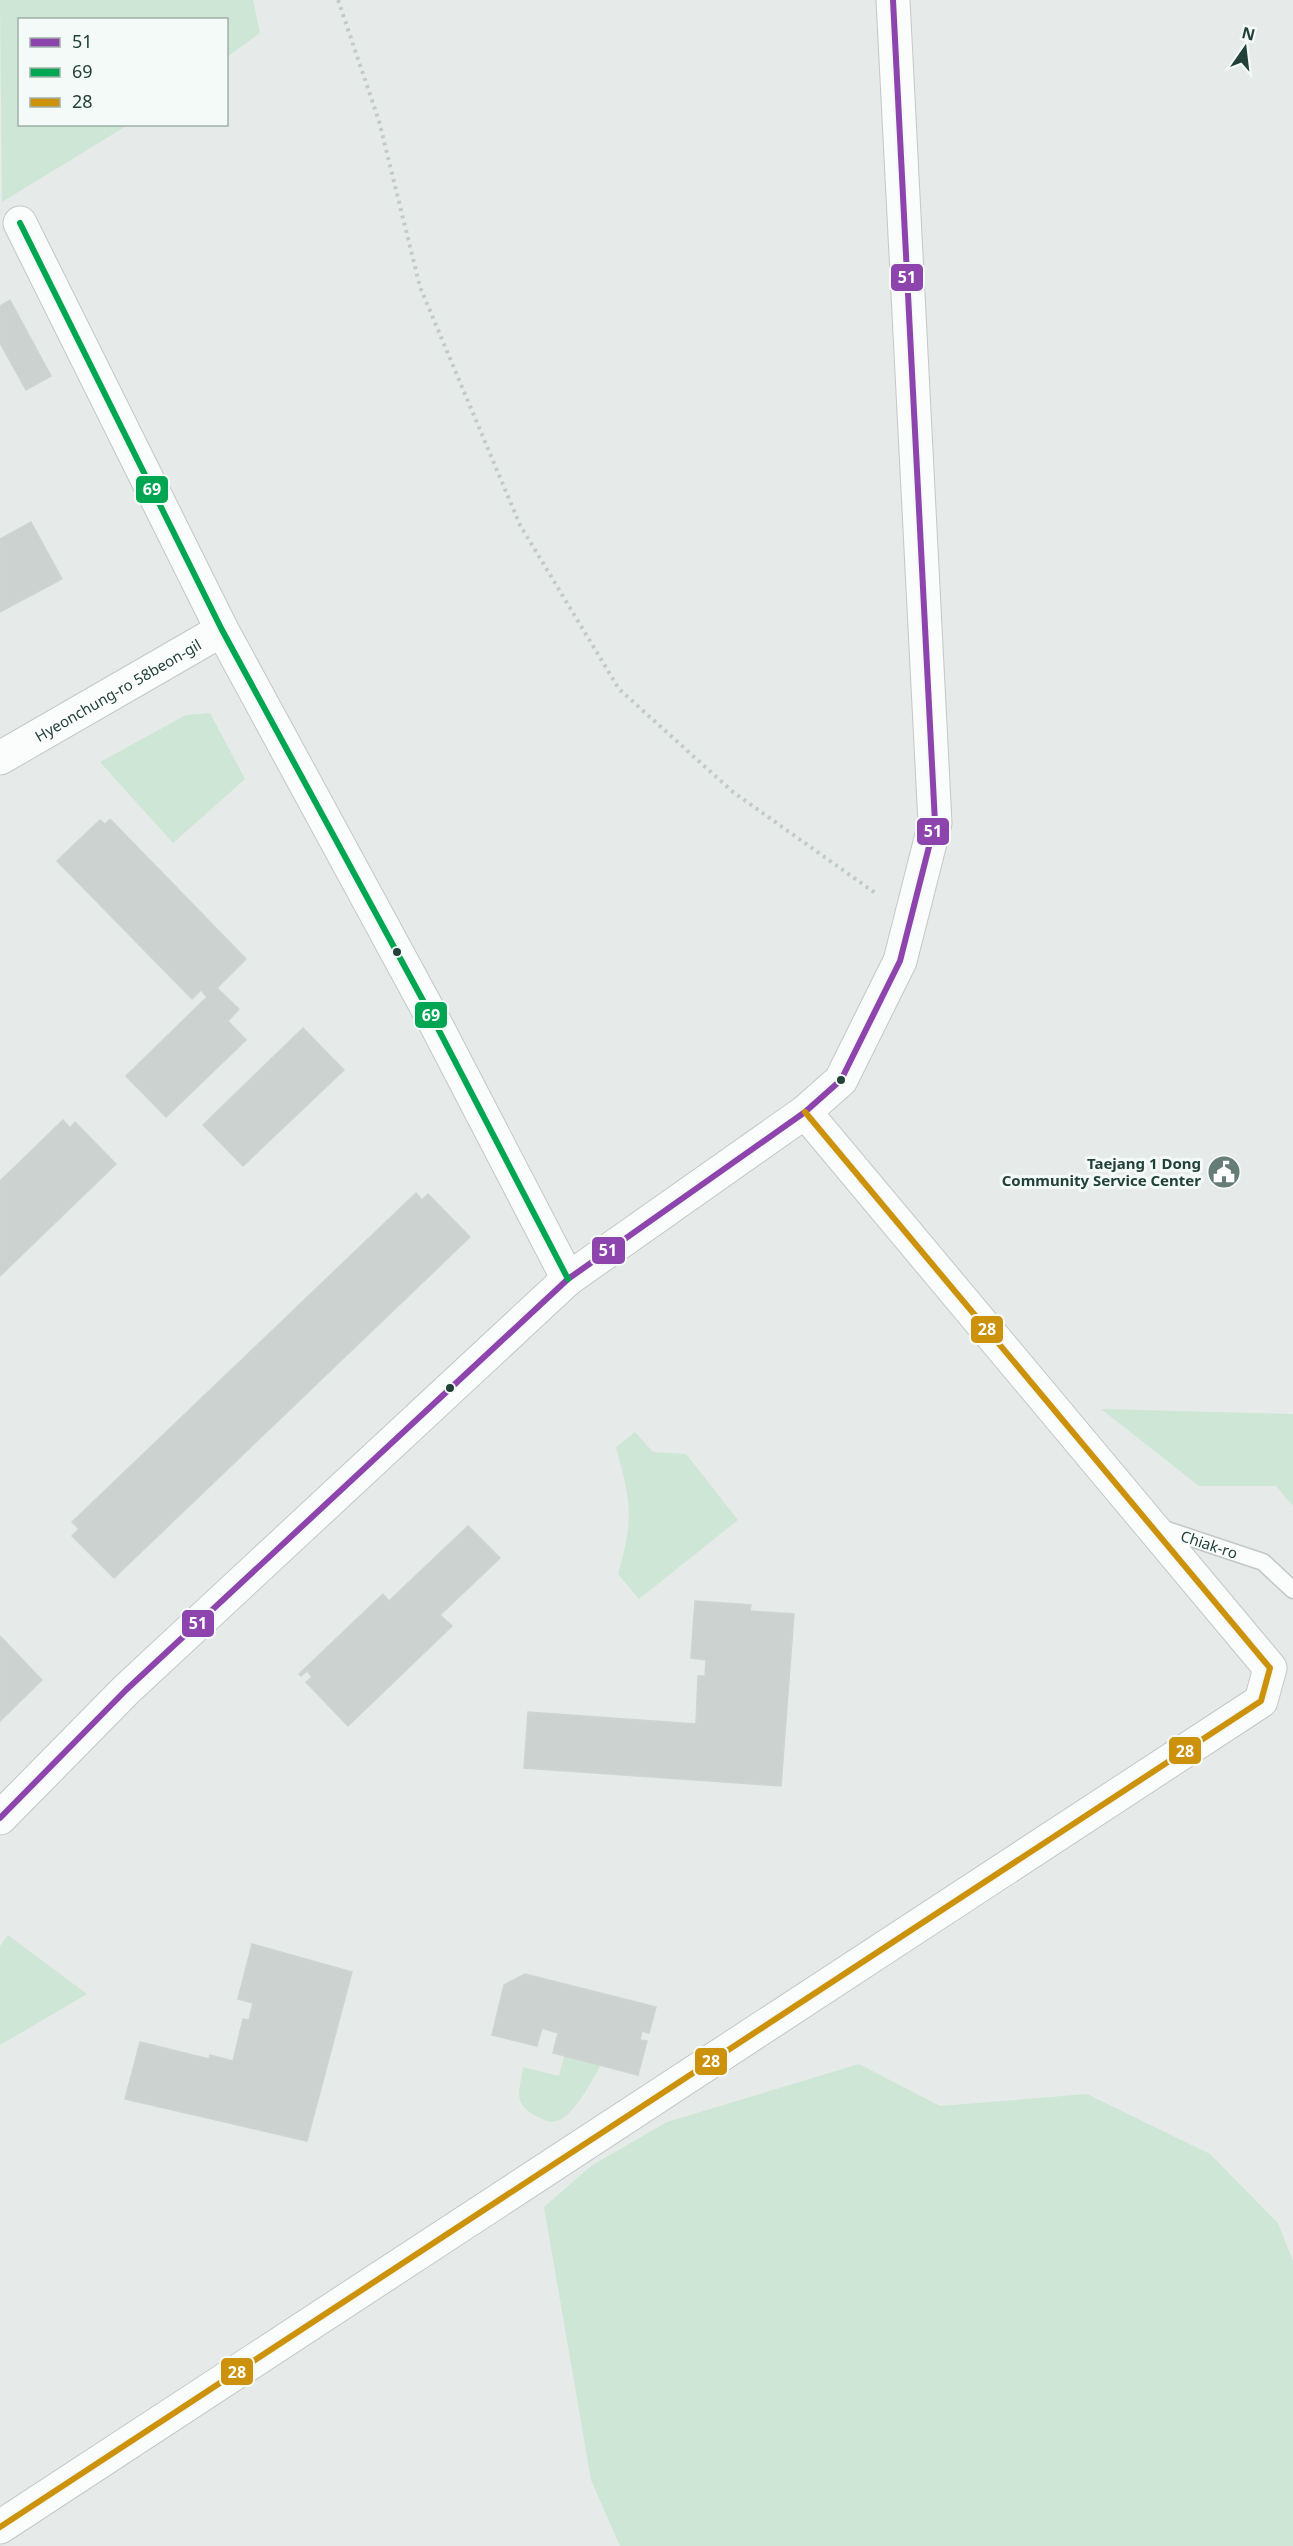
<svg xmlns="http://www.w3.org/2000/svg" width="1293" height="2546" font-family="'Noto Sans',sans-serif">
<rect width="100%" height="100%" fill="#e6ebe9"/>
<g fill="#cee6d5">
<polygon points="0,0 253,0 260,33 227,57 226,20 20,20 20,124 128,125 2,202"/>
<polygon points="210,713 245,779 173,843 100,762 186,715"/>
<polygon points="1101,1409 1293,1414 1293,1506 1276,1486 1199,1486"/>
<path d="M635,1432l18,20 33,2 52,66 -99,79 -21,-25c16,-54 13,-73 -2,-127z"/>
<polygon points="8,1935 87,1994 0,2045 0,1946"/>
<path d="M564,2056l37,9c-9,15 -26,49 -42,55 -8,4 -14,0 -21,-3 -27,-13 -18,-26 -15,-50l36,9z"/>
<polygon points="859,2064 940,2106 1087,2094 1210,2154 1278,2223 1293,2261 1293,2546 620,2546 591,2480 544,2207 591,2166 667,2122"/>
</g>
<g fill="#ccd2d0" stroke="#ced4d2" stroke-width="1.5">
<polygon points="10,300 51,376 26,390 0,343 0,306"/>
<polygon points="31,522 62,579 0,612 0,539"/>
<polygon points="110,819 246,959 217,988 239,1009 228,1021 246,1040 166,1117 126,1076 207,997 201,990 192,999 57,861 100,820 105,824"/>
<polygon points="303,1028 344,1070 243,1166 203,1125"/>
<polygon points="63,1120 70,1128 75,1122 116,1164 0,1276 0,1181"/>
<polygon points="416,1193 422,1200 428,1194 470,1237 114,1578 72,1536 79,1529 72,1522"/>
<polygon points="468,1526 500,1558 440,1615 452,1626 348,1726 306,1682 312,1677 307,1671 301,1676 299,1674 383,1594 389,1601"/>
<polygon points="695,1601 751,1605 750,1611 794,1614 781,1786 524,1768 528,1712 696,1724 698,1676 705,1676 706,1660 691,1658"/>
<polygon points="0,1636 42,1680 0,1721"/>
<polygon points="252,1944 352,1972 307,2141 125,2099 140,2042 209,2059 210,2055 233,2061 243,2019 249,2020 253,2003 238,1999"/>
<polygon points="525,1974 656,2007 649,2033 642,2031 640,2040 647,2041 638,2075 553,2053 558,2033 542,2028 537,2046 492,2035 504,1985"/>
</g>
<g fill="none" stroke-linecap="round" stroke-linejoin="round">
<g stroke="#c3c8c6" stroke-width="19">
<g id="service">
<path id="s1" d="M1158,1527l105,35 30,28"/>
</g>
</g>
<g stroke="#c3c8c6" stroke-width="35">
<g id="minor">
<polyline points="20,223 222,630 432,1017 568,1279"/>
<path id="s2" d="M0,758l222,-128"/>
<polyline points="0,2527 1261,1701 1270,1668 805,1112"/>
</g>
</g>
<g stroke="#c3c8c6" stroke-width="35">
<polyline id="tertiary" points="0,1818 126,1690 568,1279 805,1112 841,1080 900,961 935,823 893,0"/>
</g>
<polyline stroke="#c1cbc9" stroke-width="4" stroke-dasharray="3 4.5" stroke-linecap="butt" points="338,0 379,121 420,287 520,525 619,689 733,792 878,895"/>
<use href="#service" stroke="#fbfcfc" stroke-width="16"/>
<use href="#minor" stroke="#fbfcfc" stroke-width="33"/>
<use href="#tertiary" stroke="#fbfcfc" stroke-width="33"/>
<g stroke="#f4faf7" stroke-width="10">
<polyline id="bus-1" points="0,1818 126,1690 568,1279 805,1112 841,1080 900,961 935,823 893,0"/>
</g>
<g stroke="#f4faf7" stroke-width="10">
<polyline id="bus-2" points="20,223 222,630 432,1017 568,1279"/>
</g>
<g stroke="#f4faf7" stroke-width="10">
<polyline id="bus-3" points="0,2527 1261,1701 1270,1668 805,1112"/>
</g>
<use href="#bus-1" stroke="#8e44ad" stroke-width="6"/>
<use href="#bus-2" stroke="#00a651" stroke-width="6"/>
<use href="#bus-3" stroke="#cc920b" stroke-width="6"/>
</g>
<defs>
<g id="civic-disc" transform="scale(1.725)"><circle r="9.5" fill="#667c77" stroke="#f4faf7"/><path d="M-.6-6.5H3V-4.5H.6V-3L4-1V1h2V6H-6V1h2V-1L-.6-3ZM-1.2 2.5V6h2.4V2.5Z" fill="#fff"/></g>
</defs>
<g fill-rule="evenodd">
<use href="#civic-disc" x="1224" y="1172"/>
</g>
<g fill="#214139" stroke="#f4faf7" stroke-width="2">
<circle cx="397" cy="952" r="5"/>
<circle cx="841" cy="1080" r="5"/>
<circle cx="450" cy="1388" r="5"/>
</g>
<g text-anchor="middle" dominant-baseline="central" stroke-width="6" stroke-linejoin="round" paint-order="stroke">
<g font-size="15" fill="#214139" stroke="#f4faf7">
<text stroke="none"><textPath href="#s2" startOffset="136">Hyeonchung-ro 58beon-gil</textPath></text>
<text stroke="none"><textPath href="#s1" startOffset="54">Chiak-ro</textPath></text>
</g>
<g font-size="15" font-weight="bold" fill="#214139" stroke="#f4faf7" text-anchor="end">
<text x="1201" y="1163">Taejang 1 Dong<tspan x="1201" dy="17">Community Service Center</tspan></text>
</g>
</g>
<g stroke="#f4faf7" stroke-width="2">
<rect x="890" y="263" width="34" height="29" rx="6" fill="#8e44ad"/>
<rect x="135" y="475" width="34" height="29" rx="6" fill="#00a651"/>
<rect x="916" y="817" width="34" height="29" rx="6" fill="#8e44ad"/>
<rect x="414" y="1001" width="34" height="28" rx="6" fill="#00a651"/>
<rect x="591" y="1236" width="35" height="29" rx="6" fill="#8e44ad"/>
<rect x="970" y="1315" width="34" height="29" rx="6" fill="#cc920b"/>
<rect x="181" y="1609" width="34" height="29" rx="6" fill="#8e44ad"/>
<rect x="1168" y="1736" width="34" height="29" rx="6" fill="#cc920b"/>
<rect x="694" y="2047" width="34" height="29" rx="6" fill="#cc920b"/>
<rect x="220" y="2357" width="34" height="29" rx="6" fill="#cc920b"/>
</g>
<g font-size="16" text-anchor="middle" font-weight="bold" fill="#fff">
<text x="907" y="283">51</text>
<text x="152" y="495">69</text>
<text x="933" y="837">51</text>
<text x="431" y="1021">69</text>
<text x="608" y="1256">51</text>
<text x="987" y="1335">28</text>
<text x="198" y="1629">51</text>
<text x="1185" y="1757">28</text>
<text x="711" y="2067">28</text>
<text x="237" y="2378">28</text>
</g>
<rect x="18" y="18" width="210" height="108" fill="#f4faf7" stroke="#a0b0ab" stroke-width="1.5"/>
<rect x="30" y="38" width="30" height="9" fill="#8e44ad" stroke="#a0b0ab" stroke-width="1.5"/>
<text x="72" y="48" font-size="18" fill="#214139">51</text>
<rect x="30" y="68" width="30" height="9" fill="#00a651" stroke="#a0b0ab" stroke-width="1.5"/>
<text x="72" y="78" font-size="18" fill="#214139">69</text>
<rect x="30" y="98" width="30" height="9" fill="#cc920b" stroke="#a0b0ab" stroke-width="1.5"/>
<text x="72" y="108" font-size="18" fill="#214139">28</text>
<g transform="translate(1245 48) rotate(14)" stroke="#f4faf7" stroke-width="4.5" paint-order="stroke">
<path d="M0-4.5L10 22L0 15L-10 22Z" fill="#214139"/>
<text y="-9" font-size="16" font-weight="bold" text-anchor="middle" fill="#214139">N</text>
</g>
</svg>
